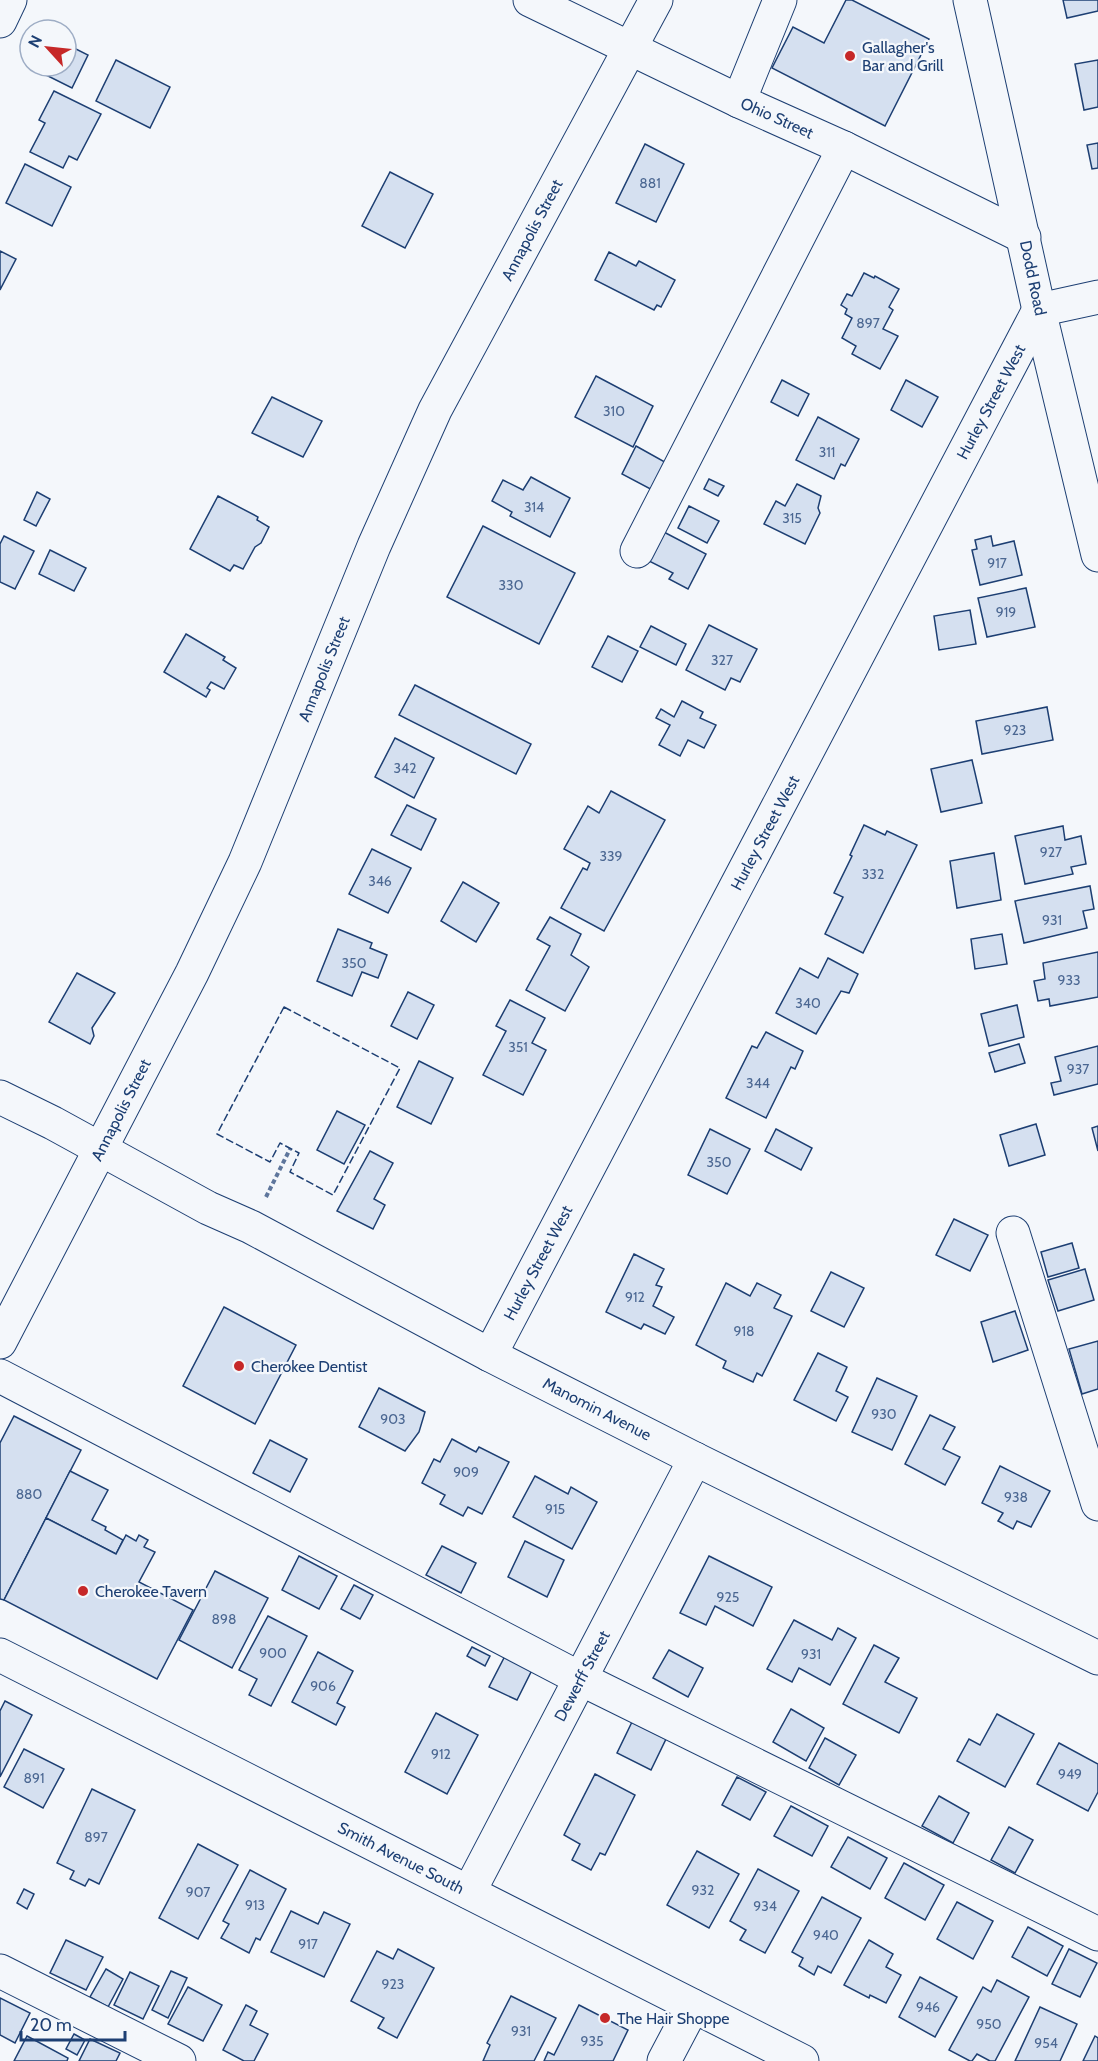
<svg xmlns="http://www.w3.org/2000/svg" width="1098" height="2061" font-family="Cabin,sans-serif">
<rect width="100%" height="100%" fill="#f4f7fb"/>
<g fill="#d5e0f0" stroke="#1d3f73" stroke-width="1.5">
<polygon points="846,0 852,0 929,39 885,126 772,68 793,27 824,43"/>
<polygon points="1063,0 1098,0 1098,11 1067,18"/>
<polygon points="66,44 88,55 72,88 30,67 66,66"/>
<polygon points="116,60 170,87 150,128 96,101"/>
<polygon points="1098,60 1098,107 1084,110 1075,64"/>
<polygon points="54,91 101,114 77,160 69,156 63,168 30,152 45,123 39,120"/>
<polygon points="1098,143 1098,168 1092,169 1087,145"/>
<polygon points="645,144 684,164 656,222 616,203"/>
<polygon points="25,164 71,187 52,226 6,203"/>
<polygon points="390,172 433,194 405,248 362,226"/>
<polygon points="0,251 16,259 0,290"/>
<polygon points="609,252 636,266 639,261 675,280 661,307 657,305 654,310 595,280"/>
<polygon points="864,273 874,278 875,276 899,289 889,307 893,310 883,329 898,336 880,369 852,354 856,346 842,338 852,318 845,314 847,309 841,305 847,294 852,296"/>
<polygon points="596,376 653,406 633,447 575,417"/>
<polygon points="782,380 809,394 798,416 771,402"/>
<polygon points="906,380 938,397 922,427 891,410"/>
<polygon points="272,397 322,421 303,457 252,433"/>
<polygon points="818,417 859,439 845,466 841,464 834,479 796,460"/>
<polygon points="636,446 672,466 658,493 622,474"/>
<polygon points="531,477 570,498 550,537 510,516 512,512 492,501 503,480 523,490"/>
<polygon points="709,479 724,486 718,496 704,489"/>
<polygon points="797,484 821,496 818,508 820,513 805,544 764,524 776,501 785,506"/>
<polygon points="37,492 50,499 36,526 24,520"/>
<polygon points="218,496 258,517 257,520 269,527 261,543 255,547 243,569 234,565 230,571 190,549"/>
<polygon points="689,506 719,521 707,543 678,528"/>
<polygon points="483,526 575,573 539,644 447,597"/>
<polygon points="660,530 706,554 688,589 669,579 673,573 645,559"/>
<polygon points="4,536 34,551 15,589 0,582 0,544"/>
<polygon points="991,536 993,546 1014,541 1022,575 980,585 972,550 977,549 975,540"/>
<polygon points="50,550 86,568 74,591 39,574"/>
<polygon points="1026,588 1035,627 987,637 978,598"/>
<polygon points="970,610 976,644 939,650 934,616"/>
<polygon points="709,625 757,649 740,682 731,678 725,690 686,670"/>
<polygon points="651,626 686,644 676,665 640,647"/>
<polygon points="186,634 225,657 223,660 236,668 224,689 211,682 207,688 210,690 206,697 164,672"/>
<polygon points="608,636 638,651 622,682 592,667"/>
<polygon points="415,685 531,744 516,774 399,715"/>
<polygon points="682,701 703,712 700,718 716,725 704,748 688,740 680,756 659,745 670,725 656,718 661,709 674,717"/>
<polygon points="1047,707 1053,740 982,754 976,721"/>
<polygon points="395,738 434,758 414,798 375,777"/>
<polygon points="972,760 982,803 941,812 931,769"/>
<polygon points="611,791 665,820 604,931 561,908 583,868 587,870 590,863 564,849 588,806 599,813"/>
<polygon points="407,805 436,819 421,850 391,835"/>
<polygon points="864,825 885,835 887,831 917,845 863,953 825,934 843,897 834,893 852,856 850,855"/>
<polygon points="1063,826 1065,840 1081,836 1086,864 1071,867 1073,874 1025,884 1015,836"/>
<polygon points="372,849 411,868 388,913 349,894"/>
<polygon points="994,853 1001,900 957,908 950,861"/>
<polygon points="463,882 499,903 476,942 441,921"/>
<polygon points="1090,886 1094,909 1083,911 1087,928 1024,943 1015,901"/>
<polygon points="550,917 581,934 571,955 589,967 565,1011 526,990 550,946 537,939"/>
<polygon points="338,929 372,943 370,948 387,955 378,978 362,972 352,996 317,981"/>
<polygon points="1002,934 1007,964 975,969 971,939"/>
<polygon points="1098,952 1098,997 1050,1006 1049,999 1038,1001 1034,981 1045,979 1043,963"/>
<polygon points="828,958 858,974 849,993 841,991 816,1034 776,1013 800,968 818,978"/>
<polygon points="77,973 115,993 92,1028 94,1036 90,1044 49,1022"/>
<polygon points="408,992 434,1005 417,1039 391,1026"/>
<polygon points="510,1000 545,1018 532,1043 546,1050 523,1095 483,1075 506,1031 496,1026"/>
<polygon points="1017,1005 1024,1037 989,1046 981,1014"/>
<polygon points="766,1032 803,1051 795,1069 791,1067 766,1118 726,1098 752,1046 757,1048"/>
<polygon points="1019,1044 1025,1063 995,1072 989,1053"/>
<polygon points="1098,1046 1098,1084 1054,1095 1051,1083 1061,1081 1055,1057"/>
<polygon points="419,1061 453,1078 431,1124 397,1107"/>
<polygon points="337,1111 365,1125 344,1164 317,1150"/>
<polygon points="1036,1124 1045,1155 1009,1166 1000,1135"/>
<polygon points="1098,1126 1098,1151 1092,1128"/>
<polygon points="710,1129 750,1149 727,1194 688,1175"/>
<polygon points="776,1129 812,1148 801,1170 765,1151"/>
<polygon points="370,1151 393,1163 374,1199 385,1205 373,1229 337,1211"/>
<polygon points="954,1219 988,1235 970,1271 936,1255"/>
<polygon points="1072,1243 1079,1268 1048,1277 1041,1252"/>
<polygon points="634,1254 664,1269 656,1285 662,1287 653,1306 674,1317 665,1334 644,1324 641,1329 606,1312"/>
<polygon points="1085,1269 1094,1300 1058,1311 1048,1280"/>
<polygon points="831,1272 864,1288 844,1327 811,1311"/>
<polygon points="726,1283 750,1296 757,1283 781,1295 774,1308 792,1316 762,1376 757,1373 753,1382 723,1368 726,1361 696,1345"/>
<polygon points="224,1307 296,1345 255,1424 183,1386"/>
<polygon points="1015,1311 1028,1350 993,1362 981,1322"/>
<polygon points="1098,1341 1098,1389 1082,1394 1069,1349"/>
<polygon points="818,1353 847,1367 836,1391 848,1397 836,1421 794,1400"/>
<polygon points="877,1378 917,1396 892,1450 852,1432"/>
<polygon points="379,1388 425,1412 419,1432 405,1451 359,1427"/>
<polygon points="930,1415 955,1427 943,1449 960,1457 945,1485 905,1464"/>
<polygon points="14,1416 81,1450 4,1600 0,1599 0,1443"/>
<polygon points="452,1439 476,1452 479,1447 509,1462 482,1514 468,1507 463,1516 440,1504 445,1495 422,1483 434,1459 440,1462"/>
<polygon points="270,1440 307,1459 290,1492 253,1473"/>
<polygon points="1000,1466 1050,1491 1031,1527 1017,1521 1013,1529 998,1521 1003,1513 982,1503"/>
<polygon points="70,1471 108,1490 92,1520 106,1527 105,1530 123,1540 116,1554 46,1518"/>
<polygon points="535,1476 568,1494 571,1487 597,1502 572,1549 513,1517"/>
<polygon points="46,1518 116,1554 126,1535 136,1541 139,1535 148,1540 144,1547 155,1552 139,1582 193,1610 157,1679 4,1600"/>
<polygon points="525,1541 564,1560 547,1597 508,1577"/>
<polygon points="442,1546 476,1563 461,1593 426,1575"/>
<polygon points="299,1556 337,1576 319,1609 282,1590"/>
<polygon points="709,1556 772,1587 753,1626 715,1606 706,1625 680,1613"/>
<polygon points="215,1571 268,1598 232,1668 179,1640"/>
<polygon points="354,1585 373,1595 360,1619 341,1609"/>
<polygon points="268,1616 307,1636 271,1706 249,1695 257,1679 239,1670"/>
<polygon points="794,1620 832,1640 838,1628 856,1638 830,1685 799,1668 792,1682 767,1669"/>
<polygon points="874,1645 899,1658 885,1682 917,1698 899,1733 843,1704"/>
<polygon points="472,1647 490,1656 485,1666 467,1656"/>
<polygon points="669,1650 703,1668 688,1697 653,1678"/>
<polygon points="318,1652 353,1671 337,1703 345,1707 336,1725 292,1702"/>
<polygon points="506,1654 533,1668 517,1700 489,1687"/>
<polygon points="5,1701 32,1715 0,1777 0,1711"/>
<polygon points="791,1709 824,1728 806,1761 773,1742"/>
<polygon points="436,1713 478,1735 447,1794 405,1772"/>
<polygon points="997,1714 1034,1734 1005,1787 957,1761 969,1739 980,1745"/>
<polygon points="632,1722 666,1739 651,1770 617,1753"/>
<polygon points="825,1738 856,1755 839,1785 809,1768"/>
<polygon points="1059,1743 1098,1764 1098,1792 1088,1811 1037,1784"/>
<polygon points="24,1749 64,1769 43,1808 4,1787"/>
<polygon points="595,1774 635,1795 605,1855 600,1853 591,1870 572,1860 580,1844 564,1835"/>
<polygon points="737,1777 766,1792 750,1820 722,1805"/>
<polygon points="92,1789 135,1810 99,1884 89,1879 85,1886 70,1879 74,1871 57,1863"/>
<polygon points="939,1796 969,1813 953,1843 922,1826"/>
<polygon points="791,1806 828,1826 812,1856 774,1836"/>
<polygon points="1009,1827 1033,1840 1015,1873 991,1860"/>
<polygon points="848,1837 887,1858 870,1889 831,1867"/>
<polygon points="198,1844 238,1865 198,1939 159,1918"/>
<polygon points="697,1851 739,1874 709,1928 667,1905"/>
<polygon points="904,1863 944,1885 925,1920 885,1898"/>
<polygon points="758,1869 799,1891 765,1953 740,1940 746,1930 730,1921"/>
<polygon points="250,1870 286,1889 260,1940 256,1938 249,1953 221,1938 229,1924 223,1921"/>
<polygon points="24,1889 34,1894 27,1909 17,1903"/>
<polygon points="822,1897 861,1918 831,1973 818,1966 814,1975 799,1966 803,1958 792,1952"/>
<polygon points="957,1902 993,1921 973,1959 937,1939"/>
<polygon points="291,1911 318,1924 324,1912 350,1924 324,1977 271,1952"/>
<polygon points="1028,1927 1063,1946 1047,1976 1012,1957"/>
<polygon points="66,1940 103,1957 86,1990 50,1973"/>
<polygon points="869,1940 893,1954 886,1967 901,1975 886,2003 870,1995 869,1998 844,1985"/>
<polygon points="398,1949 434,1968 397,2038 378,2028 384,2018 351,2001 377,1951 393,1959"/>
<polygon points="1069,1949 1097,1963 1080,1997 1052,1984"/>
<polygon points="106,1969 123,1979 108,2007 90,1997"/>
<polygon points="171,1971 187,1978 168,2018 152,2010"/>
<polygon points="130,1972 159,1986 143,2019 114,2005"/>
<polygon points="920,1977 957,1997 935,2037 899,2017"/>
<polygon points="997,1980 1029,1997 995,2061 990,2061 977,2054 972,2061 970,2061 949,2050 983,1987 991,1992"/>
<polygon points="188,1987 222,2005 203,2041 168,2024"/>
<polygon points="511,1996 556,2018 534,2061 483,2061 490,2045 487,2043"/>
<polygon points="0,1998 30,2013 15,2043 0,2035"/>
<polygon points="246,2005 257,2011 250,2025 268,2034 254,2061 244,2061 223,2050"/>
<polygon points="579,2005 628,2030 613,2061 544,2061 548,2052 554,2055"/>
<polygon points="1040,2007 1077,2024 1060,2061 1015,2061"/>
<polygon points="74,2034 85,2040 77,2055 66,2049"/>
<polygon points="27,2036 68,2058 67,2061 14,2061"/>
<polygon points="1095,2036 1098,2038 1098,2061 1083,2061"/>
<polygon points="90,2039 120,2053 116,2061 79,2061"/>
</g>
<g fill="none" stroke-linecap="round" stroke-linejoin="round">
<g stroke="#1d3f73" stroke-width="35">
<g id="minor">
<polyline points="530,0 739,101 844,148 1024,237"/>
<polyline points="970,0 1039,310 1098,555"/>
<polyline points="0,21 10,0"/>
<polyline points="739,101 780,0"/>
<polyline points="637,551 844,148"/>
<polyline points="0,1097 53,1123 208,1208 251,1227 490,1355 695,1459 1098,1658"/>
<polyline points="1013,1233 1098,1504"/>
<polyline points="0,1342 192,973 245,862 374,546 435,410 656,0"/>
<polyline points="490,1355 1039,310 1098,297"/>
<polyline points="0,1376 581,1679 1098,1934"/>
<polyline points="469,1892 695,1459"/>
<polyline points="0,1971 179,2061"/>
<polyline points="664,2061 693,2006"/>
</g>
</g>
<g stroke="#1d3f73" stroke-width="35">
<polyline id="major" points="0,1655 802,2061"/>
</g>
<polyline stroke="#5e769c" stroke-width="4" stroke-dasharray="4.5 3" stroke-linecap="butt" points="266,1197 290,1149"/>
<use href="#minor" stroke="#f4f7fb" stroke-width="33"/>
<use href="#major" stroke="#f4f7fb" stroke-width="33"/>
<polygon stroke="#1d3f73" stroke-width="1.5" stroke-dasharray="8 3" stroke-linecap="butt" points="284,1007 400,1068 333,1195 290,1172 299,1153 280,1143 270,1162 217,1134"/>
</g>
<g fill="#c62828" stroke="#f4f7fb" stroke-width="2">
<circle cx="850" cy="56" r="6"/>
<circle cx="239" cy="1366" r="6"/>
<circle cx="83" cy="1591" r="6"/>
<circle cx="605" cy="2018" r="6"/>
</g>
<g text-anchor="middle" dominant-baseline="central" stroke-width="4.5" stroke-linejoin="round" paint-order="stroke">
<g font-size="14" fill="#4b6792">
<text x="650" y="183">881</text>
<text x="868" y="323">897</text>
<text x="614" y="411">310</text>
<text x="827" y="452">311</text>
<text x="534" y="507">314</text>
<text x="792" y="518">315</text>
<text x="997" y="563">917</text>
<text x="511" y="585">330</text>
<text x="1006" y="612">919</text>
<text x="722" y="660">327</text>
<text x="1015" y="730">923</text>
<text x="405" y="768">342</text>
<text x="1051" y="852">927</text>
<text x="611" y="856">339</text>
<text x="873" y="874">332</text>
<text x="380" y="881">346</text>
<text x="1052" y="920">931</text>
<text x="354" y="963">350</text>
<text x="1069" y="980">933</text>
<text x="808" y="1003">340</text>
<text x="518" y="1047">351</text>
<text x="1078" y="1069">937</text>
<text x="758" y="1083">344</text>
<text x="719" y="1162">350</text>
<text x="635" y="1297">912</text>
<text x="744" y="1331">918</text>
<text x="884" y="1414">930</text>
<text x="393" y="1419">903</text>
<text x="466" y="1472">909</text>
<text x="29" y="1494">880</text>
<text x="1016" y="1497">938</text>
<text x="555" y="1509">915</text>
<text x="728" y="1597">925</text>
<text x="224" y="1619">898</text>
<text x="273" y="1653">900</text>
<text x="811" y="1654">931</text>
<text x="323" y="1686">906</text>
<text x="441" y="1754">912</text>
<text x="1070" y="1774">949</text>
<text x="34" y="1778">891</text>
<text x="96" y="1837">897</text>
<text x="703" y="1890">932</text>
<text x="198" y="1892">907</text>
<text x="255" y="1905">913</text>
<text x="765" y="1906">934</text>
<text x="826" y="1935">940</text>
<text x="308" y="1944">917</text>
<text x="393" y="1984">923</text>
<text x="928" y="2007">946</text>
<text x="989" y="2024">950</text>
<text x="521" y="2031">931</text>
<text x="592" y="2041">935</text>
<text x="1046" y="2043">954</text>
</g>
<g font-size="16" fill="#1d3f73" stroke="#f4f7fb" text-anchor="start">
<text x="862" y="47">Gallagher's<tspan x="862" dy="18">Bar and Grill</tspan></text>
<text x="251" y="1366">Cherokee Dentist</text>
<text x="95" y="1591">Cherokee Tavern</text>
<text x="617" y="2018">The Hair Shoppe</text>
</g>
<g font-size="16" fill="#1d3f73" stroke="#f4f7fb">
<text transform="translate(777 118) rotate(24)">Ohio Street</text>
<text transform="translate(532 230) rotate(-62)">Annapolis Street</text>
<text transform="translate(1033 278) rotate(78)">Dodd Road</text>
<text transform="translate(991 402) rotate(-62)">Hurley Street West</text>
<text transform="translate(324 669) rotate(-68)">Annapolis Street</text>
<text transform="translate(765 833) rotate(-62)">Hurley Street West</text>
<text transform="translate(121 1110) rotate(-63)">Annapolis Street</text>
<text transform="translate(538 1263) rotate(-62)">Hurley Street West</text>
<text transform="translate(597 1409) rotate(27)">Manomin Avenue</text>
<text transform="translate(582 1676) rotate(-62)">Dewerff Street</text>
<text transform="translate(401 1858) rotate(27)">Smith Avenue South</text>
</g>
</g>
<g transform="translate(48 48) rotate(297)"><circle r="28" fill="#f4f7fb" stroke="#9eadc5" stroke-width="1.5"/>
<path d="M0-4.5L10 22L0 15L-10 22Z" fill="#c62828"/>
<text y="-9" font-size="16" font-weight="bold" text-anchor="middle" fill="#1d3f73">N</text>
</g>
<path d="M21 2031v9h104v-9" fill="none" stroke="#1d3f73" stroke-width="3"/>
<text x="30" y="2031" font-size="18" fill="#1d3f73" stroke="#f4f7fb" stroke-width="4.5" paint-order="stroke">20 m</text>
</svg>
